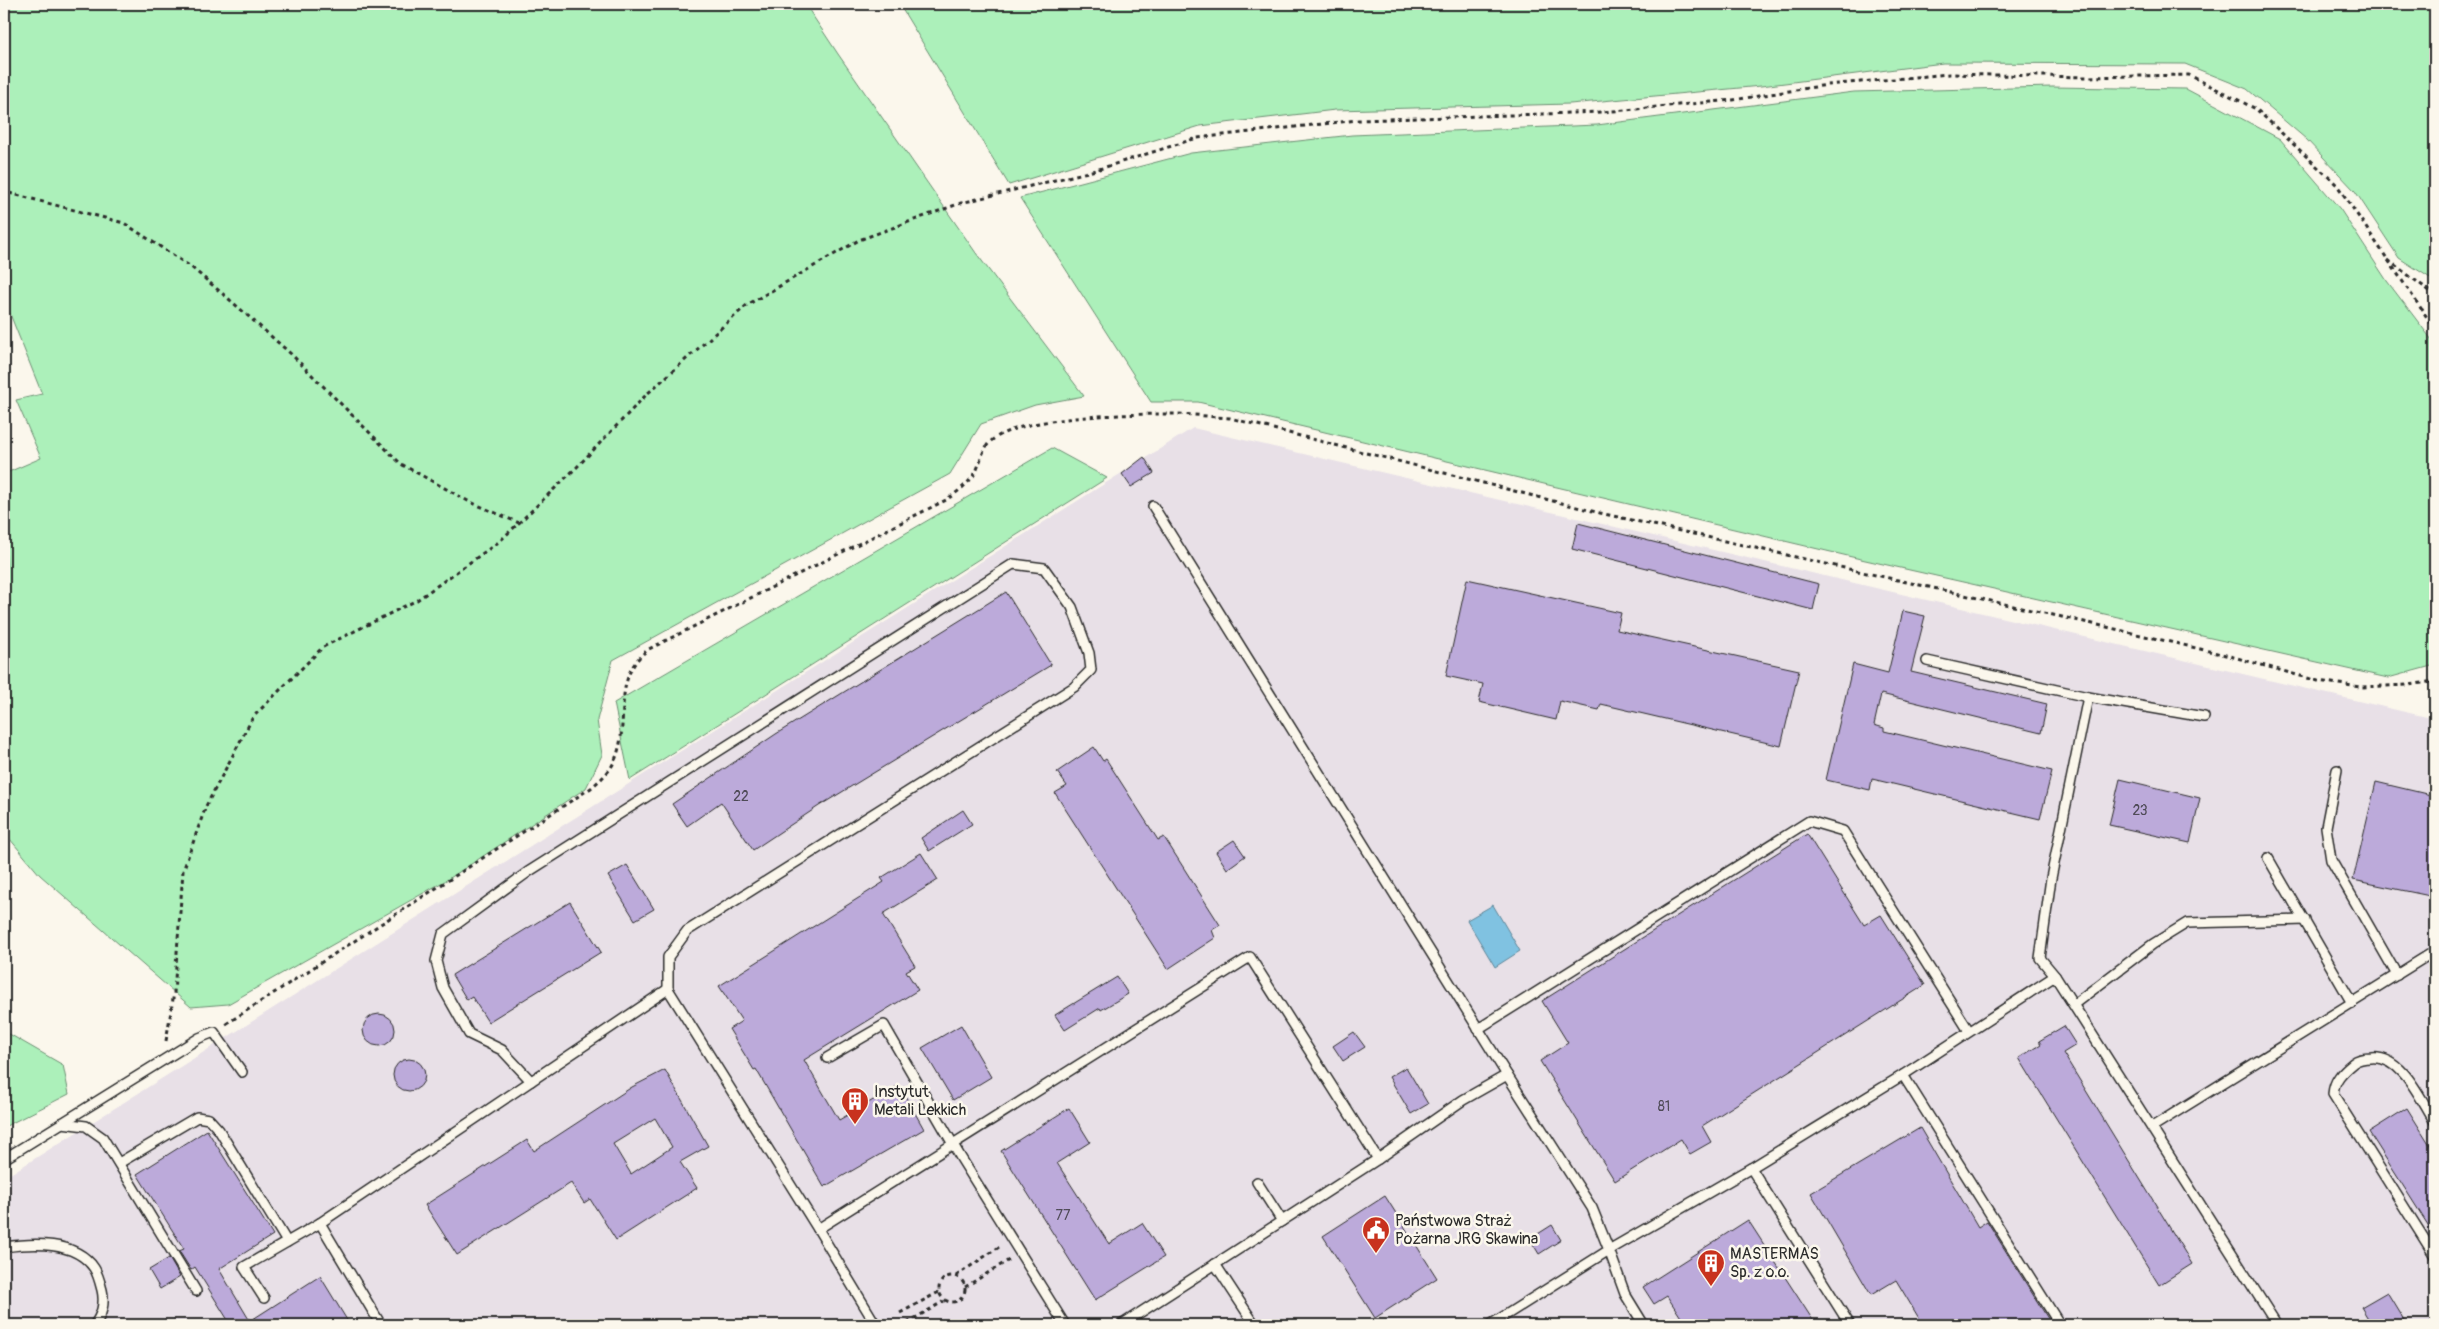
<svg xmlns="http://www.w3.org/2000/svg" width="2439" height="1329" font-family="Pangolin,sans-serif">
<rect width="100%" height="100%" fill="#fbf7ec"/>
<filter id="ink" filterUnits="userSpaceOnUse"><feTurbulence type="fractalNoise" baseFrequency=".02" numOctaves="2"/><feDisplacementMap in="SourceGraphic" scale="10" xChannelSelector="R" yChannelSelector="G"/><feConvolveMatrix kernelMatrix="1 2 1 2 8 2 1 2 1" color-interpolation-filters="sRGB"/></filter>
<g filter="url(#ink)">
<polygon fill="#e8e0e7" points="1193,428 2435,719 2435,1325 4,1325 4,1178"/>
<g fill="#acf0ba" stroke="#6c8e72">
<polygon points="4,4 805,4 838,54 976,253 1084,396 1035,405 981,424 950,474 613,660 597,720 602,755 586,788 450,878 228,1004 191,1007 40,875 4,832 4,568 7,568 4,539 4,474 41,458 16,400 42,394 4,299"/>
<polygon points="899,4 2435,4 2435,281 2399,258 2355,191 2306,139 2247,89 2185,64 1943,63 1761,86 1570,104 1335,110 1200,126 1009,185"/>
<polygon points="2052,87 2186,89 2280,139 2340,209 2387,281 2435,344 2435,665 2388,678 1852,557 1198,402 1151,402 1020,198 1191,153 1352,135 1597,125 1854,92"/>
<polygon points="1052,448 1107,478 630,780 614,703"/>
<polygon points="4,1031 63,1065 69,1094 4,1127"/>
</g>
<polygon fill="#80c2e1" stroke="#5e8698" points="1493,905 1520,951 1495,967 1467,920"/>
<g fill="#bcaada" stroke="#2b2b2b" fill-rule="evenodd">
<polygon points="1144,457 1154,473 1131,487 1122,474"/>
<polygon points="1578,523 1819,584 1813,610 1572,549"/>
<polygon points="1467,579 1621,613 1617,630 1799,670 1781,746 1601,704 1599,710 1560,701 1556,720 1479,702 1483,684 1446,676"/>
<polygon points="1006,592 1051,665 819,806 753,850 721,802 687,826 672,804 776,734"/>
<polygon points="1903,611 1925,616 1911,672 2047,704 2041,733 1881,694 1874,725 1884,728 1884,731 2052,771 2040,819 1872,779 1870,790 1826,780 1853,664 1888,673"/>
<polygon points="1094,747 1103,761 1106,759 1158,840 1164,837 1220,925 1212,930 1215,938 1168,969 1055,793 1067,786 1057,772"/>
<polygon points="2120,779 2200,798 2190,843 2109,825"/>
<polygon points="2376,782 2435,796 2435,897 2353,880"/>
<polygon points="963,810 972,824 929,851 921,838"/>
<polygon points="1807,834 1864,925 1881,915 1925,985 1702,1126 1711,1142 1690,1154 1681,1139 1615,1181 1540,1061 1568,1043 1542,1001"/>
<polygon points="1234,840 1245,856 1227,869 1216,852"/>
<polygon points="921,853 938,880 883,914 915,966 906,971 918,990 804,1060 839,1120 899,1085 924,1129 824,1187 756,1069 754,1070 729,1029 742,1021 719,986 884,882 881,878"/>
<polygon points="627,865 654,909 635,920 608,876"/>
<polygon points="570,902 601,952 488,1022 472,997 467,1000 452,975"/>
<polygon points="1117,977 1128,994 1101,1010 1100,1008 1065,1030 1055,1015"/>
<circle cx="379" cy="1030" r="16"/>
<polygon points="961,1025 991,1077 953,1100 922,1048"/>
<polygon points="2064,1026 2076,1045 2063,1053 2192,1264 2159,1285 2019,1058 2041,1044 2039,1041"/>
<polygon points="1354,1032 1365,1047 1343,1061 1333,1046"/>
<circle cx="409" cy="1075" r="16"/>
<polygon points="1406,1067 1428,1104 1411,1114 1389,1077"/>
<path d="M665,1070l43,76 -28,16 17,26 -81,52 -26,-41 -6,4 -13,-20 -114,72 -32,-50 102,-65 7,11 98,-64zM655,1118l17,29 -41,27 -18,-30z"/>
<polygon points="1069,1108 1090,1142 1057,1163 1109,1244 1142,1223 1164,1257 1095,1300 1001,1151"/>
<polygon points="2407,1108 2435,1153 2435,1236 2369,1132"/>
<polygon points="1920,1128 1978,1227 1987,1221 2052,1325 1923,1325 1896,1280 1871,1295 1811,1193"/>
<polygon points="207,1130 273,1235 219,1269 250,1321 320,1276 350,1325 231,1325 195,1267 191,1270 179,1251 184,1249 137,1174"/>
<polygon points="1385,1196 1437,1278 1375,1318 1323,1236"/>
<polygon points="1748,1220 1816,1325 1686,1325 1667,1296 1654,1304 1643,1287"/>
<polygon points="1552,1225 1561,1240 1539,1254 1530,1239"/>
<polygon points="169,1258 180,1277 160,1289 149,1270"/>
<polygon points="2387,1292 2407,1325 2372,1325 2361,1307"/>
</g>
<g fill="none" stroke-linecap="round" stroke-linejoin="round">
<g stroke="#2b2b2b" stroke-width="12">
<g id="lane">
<polyline points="1153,506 1507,1075"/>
<polyline points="1927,661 2088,697 2204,717"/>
<polyline points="2337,770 2326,827 2331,860 2397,975"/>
<polyline points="2268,858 2352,1003"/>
<polyline points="2055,976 2040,958 2051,878 2088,697"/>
<polyline points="2074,1004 2153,944 2187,923 2305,920"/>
<polyline points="1478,1029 1809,821 1843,831 1969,1031"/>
<polyline points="827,1058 884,1025 961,1158 1065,1325"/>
<polyline points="1903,1075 2060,1325"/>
<polyline points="531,1081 502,1050 469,1034 443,988 436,961 443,934 528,872 1013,564 1044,568 1072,607 1089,653 1091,670 1074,687 687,931 668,957 668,989"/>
<path d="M2435,1122c-15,-23 -32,-67 -64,-64 -6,0 -13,1 -18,5 -11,9 -19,17 -20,31l102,162"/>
<polyline points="62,1123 86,1126 103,1138 196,1291"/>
<polyline points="2152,1127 2435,951"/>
<polyline points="4,1159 199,1038 214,1032 242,1072"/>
<polyline points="1378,1159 1463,1100 1507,1075 1592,1208 1609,1250 1490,1325"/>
<polyline points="119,1163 197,1117 209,1119 219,1130 287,1242"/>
<polyline points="1751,1168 1850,1325"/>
<polyline points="1257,1182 1282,1221"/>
<path d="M4,1247c28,-4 71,-7 90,21 4,6 6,14 8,22 3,12 0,26 -8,35"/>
<polyline points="1215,1264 1255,1325"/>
<polyline points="264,1298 244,1267 320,1223"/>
<polyline points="381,1325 320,1223 668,989 818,1229"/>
<polyline points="876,1325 818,1229 1250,957 1378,1159 1121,1325"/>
<polyline points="1644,1325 1625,1294 1609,1250 1751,1168 1903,1075 2055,976 2277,1325"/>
</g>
</g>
<g stroke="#2b2b2b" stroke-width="3" stroke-dasharray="4 4" stroke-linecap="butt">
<polyline points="4,183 9,193 4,196"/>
<polyline points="9,193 124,223 191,267 230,300 291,354 401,464 468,501 519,523"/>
<polyline points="2388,260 2435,295"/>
<path d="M226,1024l365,-236c9,-8 18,-15 23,-26 18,-37 -5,-84 35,-113l297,-149c10,-7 21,-15 28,-25 7,-11 7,-25 17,-34 29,-26 142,-27 182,-27 19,0 38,3 57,4l370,95 511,115 119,28 88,25 42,6 49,-2 26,-4"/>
<polyline points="166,1041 174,993 183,871 206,806 253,717 323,647 417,600 500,541 577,467 647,394 747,305 859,240 961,203 1096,170 1197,138 1358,120 1603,112 1733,100 1827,85 1949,74 2087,77 2189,75 2256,109 2337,185 2435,329"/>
<circle cx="952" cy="1289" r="13"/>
<polyline points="956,1276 999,1247"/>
<polyline points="965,1287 1009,1260"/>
<polyline points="900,1313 939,1292"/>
<polyline points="907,1323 944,1301"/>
</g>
<use href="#lane" stroke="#fbf7ec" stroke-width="9"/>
</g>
</g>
<defs>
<g id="building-pin" transform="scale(1.4375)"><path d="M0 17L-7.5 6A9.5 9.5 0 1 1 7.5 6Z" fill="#c8321e" stroke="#fbf7ec"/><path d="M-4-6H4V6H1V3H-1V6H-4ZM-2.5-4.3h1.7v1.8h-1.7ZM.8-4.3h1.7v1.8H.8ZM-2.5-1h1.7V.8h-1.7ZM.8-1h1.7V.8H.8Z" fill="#fff"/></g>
<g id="civic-pin" transform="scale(1.4375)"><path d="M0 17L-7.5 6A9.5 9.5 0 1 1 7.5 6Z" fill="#c8321e" stroke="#fbf7ec"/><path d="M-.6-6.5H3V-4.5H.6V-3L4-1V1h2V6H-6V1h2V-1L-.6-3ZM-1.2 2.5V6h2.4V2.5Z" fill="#fff"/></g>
</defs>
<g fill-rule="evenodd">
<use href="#building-pin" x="855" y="1101"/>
<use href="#civic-pin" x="1376" y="1230"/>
<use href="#building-pin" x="1711" y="1263"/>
</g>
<g text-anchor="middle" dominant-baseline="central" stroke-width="5" stroke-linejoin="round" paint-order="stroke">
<g font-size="14" fill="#4f4b57">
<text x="741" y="796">22</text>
<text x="2140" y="810">23</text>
<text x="1664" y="1106">81</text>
<text x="1063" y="1215">77</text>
</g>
<g font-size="16" fill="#2b2b2b" stroke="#fbf7ec" text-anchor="start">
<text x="874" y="1092">Instytut<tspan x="874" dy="18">Metali Lekkich</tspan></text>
<text x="1395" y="1221">Państwowa Straż<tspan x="1395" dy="18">Pożarna JRG Skawina</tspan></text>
<text x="1730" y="1254">MASTERMAS<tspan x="1730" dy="18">Sp. z o.o.</tspan></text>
</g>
</g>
<rect width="2439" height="1329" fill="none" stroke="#fbf7ec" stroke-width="20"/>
<rect x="10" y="10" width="2419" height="1309" fill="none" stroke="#2b2b2b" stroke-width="2" filter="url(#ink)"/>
</svg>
